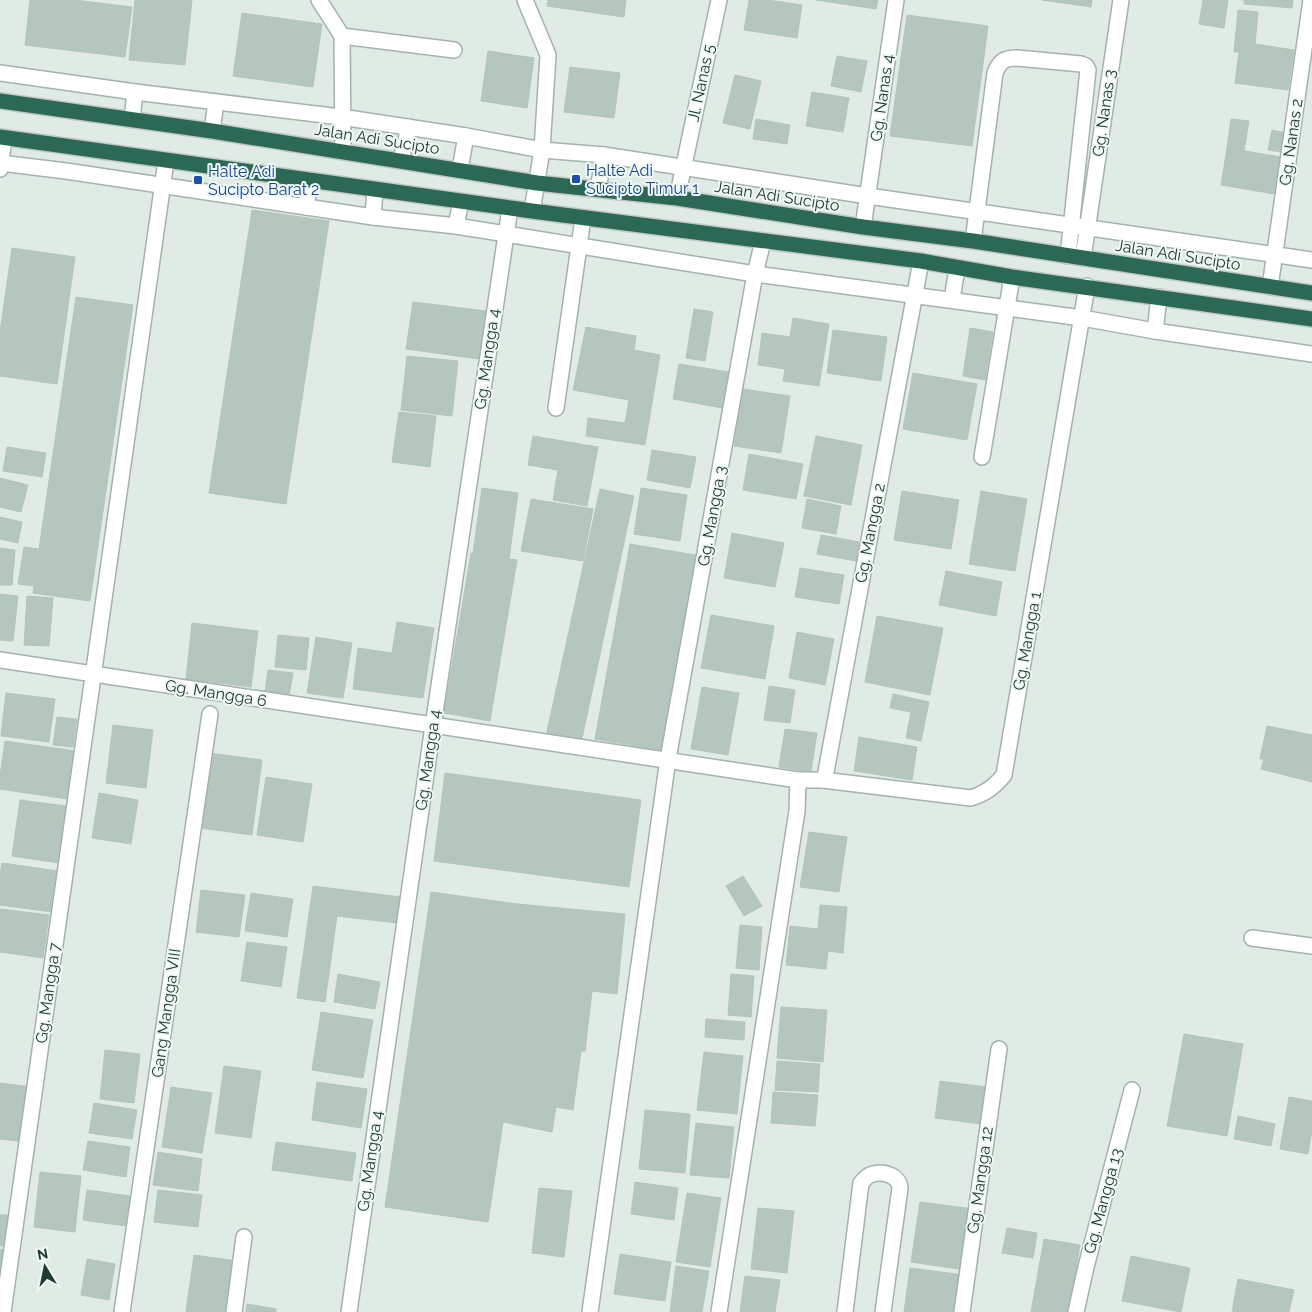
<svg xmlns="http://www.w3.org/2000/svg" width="1312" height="1312" font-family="Raleway,sans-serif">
<rect width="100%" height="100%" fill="#e0ebe5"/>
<g fill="#b5c6be" stroke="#b2c5bb">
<polygon points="30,0 75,0 132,7 125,57 25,45"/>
<polygon points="135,0 192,0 185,65 129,60"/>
<polygon points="548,0 626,0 624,17 547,6"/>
<polygon points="749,0 768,0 802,5 797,38 744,30"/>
<polygon points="816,0 878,0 876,9"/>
<polygon points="1042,0 1092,0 1091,7"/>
<polygon points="1203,0 1228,0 1224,28 1199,24"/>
<polygon points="1244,0 1293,0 1292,8 1244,4"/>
<polygon points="1238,10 1258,12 1255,44 1294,50 1288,90 1235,83 1239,52 1234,52"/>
<polygon points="242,13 322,24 313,87 233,76"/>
<polygon points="907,15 988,26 972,146 890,136"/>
<polygon points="488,51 534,58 527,108 481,101"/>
<polygon points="837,56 867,61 861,92 831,86"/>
<polygon points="570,67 620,73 614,118 564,112"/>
<polygon points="735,75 761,81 750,129 723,123"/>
<polygon points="812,92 849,98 843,132 806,126"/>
<polygon points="756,119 790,125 787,144 753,139"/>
<polygon points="1231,119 1249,121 1244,151 1227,148"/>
<polygon points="1272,130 1291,134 1288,153 1268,150"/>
<polygon points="1227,148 1287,158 1281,195 1221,185"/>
<polygon points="252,210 329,221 286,504 209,493"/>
<polygon points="12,248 75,257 57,384 0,376 0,332"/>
<polygon points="76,297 133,305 90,601 33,593 34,586 18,584 24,547 39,549"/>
<polygon points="413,302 486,311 479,359 406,349"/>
<polygon points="694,309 713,312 705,361 686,358"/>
<polygon points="793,318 829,324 819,386 783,381 785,369 758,365 762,333 790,337"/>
<polygon points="586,327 636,336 634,350 660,355 645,445 586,436 588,418 625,423 629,400 573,390"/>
<polygon points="970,328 993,332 985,380 963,376"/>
<polygon points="833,330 887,337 881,381 827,373"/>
<polygon points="407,356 458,361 452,416 401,410"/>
<polygon points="679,364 729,372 722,408 673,399"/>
<polygon points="913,373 977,384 967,440 903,429"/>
<polygon points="743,389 790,396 781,453 734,446"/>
<polygon points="399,412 436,416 430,467 392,462"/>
<polygon points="533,436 598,447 587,506 553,500 558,470 528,465"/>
<polygon points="816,436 862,445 851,505 804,496"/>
<polygon points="7,447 46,453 42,477 3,471"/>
<polygon points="652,450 696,457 690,488 647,480"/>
<polygon points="749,454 803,464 796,499 743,490"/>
<polygon points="0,478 28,485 21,512 0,507"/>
<polygon points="482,488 518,493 509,559 517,560 490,721 444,713 471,553 473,553"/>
<polygon points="641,488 687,495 680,541 634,534"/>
<polygon points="600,489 634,496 581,743 546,736"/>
<polygon points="902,491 959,500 951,549 894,540"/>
<polygon points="981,491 1027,499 1015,571 969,564"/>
<polygon points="531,499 593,509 583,561 521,551"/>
<polygon points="807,499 841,506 836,534 802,528"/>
<polygon points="0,517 22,522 18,543 0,539"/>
<polygon points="732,533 784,543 775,587 724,578"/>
<polygon points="821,535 859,542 856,561 817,554"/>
<polygon points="630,544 701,556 666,751 595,739"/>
<polygon points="0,548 15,550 12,585 0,585"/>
<polygon points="800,568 844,575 839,604 795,597"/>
<polygon points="946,571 1002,582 996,616 939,605"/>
<polygon points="0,594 18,596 13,641 0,640"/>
<polygon points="27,596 53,598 49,646 24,645"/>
<polygon points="711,615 774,626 765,679 701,668"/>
<polygon points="877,616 943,628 930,695 865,682"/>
<polygon points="397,622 434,628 423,698 353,689 358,648 392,653"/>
<polygon points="192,623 258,631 251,687 186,679"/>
<polygon points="797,632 834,639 825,685 789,678"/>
<polygon points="278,635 309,638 306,670 275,667"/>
<polygon points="316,637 352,643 343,698 307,693"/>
<polygon points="268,670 293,673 289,696 265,692"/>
<polygon points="769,686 795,690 790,723 764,720"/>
<polygon points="702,687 739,693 728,755 691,749"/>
<polygon points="6,693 55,699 49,742 1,736"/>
<polygon points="893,694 929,702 921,741 906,738 911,712 890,708"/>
<polygon points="57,717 77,719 73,747 53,745"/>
<polygon points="113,725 153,730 146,788 106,783"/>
<polygon points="1267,726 1312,735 1312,782 1261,769 1264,759 1260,759"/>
<polygon points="785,729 817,733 811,772 779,767"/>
<polygon points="859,737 917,747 912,780 854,771"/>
<polygon points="5,741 75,751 67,799 0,789 0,776"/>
<polygon points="209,753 262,760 252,835 200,828"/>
<polygon points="445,773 641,800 629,887 434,861"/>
<polygon points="266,777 312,784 303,842 257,835"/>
<polygon points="99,793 138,800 131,844 92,838"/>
<polygon points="20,800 74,807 65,864 12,856"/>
<polygon points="809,832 847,837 839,892 800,887"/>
<polygon points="2,863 65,872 59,913 0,905 0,875"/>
<polygon points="743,876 762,906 744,916 726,886"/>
<polygon points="313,886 401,897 398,923 337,916 325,1002 297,998"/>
<polygon points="201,890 245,895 239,937 196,932"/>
<polygon points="431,892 517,904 625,914 617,994 592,991 585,1051 581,1051 573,1110 556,1107 552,1132 503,1122 488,1222 385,1207"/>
<polygon points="251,893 293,899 287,937 245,931"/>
<polygon points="820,905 847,907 843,953 828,951 826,969 786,965 790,926 818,929"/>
<polygon points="0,909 49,915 43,958 0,952"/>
<polygon points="740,925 762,927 759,970 736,968"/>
<polygon points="247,942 287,947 281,987 241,981"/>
<polygon points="338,974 380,982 375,1009 334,1002"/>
<polygon points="731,974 754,976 751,1017 728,1015"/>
<polygon points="781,1007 827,1010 823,1062 777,1058"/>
<polygon points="321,1012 373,1020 363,1078 312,1070"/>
<polygon points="706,1019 745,1022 744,1040 705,1037"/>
<polygon points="1184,1034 1243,1044 1227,1136 1167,1126"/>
<polygon points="105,1050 140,1054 134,1103 100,1099"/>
<polygon points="704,1052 743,1056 737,1114 697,1110"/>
<polygon points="777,1061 820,1064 818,1092 775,1090"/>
<polygon points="224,1066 261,1071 251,1138 215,1133"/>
<polygon points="940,1081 986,1087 981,1124 935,1118"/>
<polygon points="317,1082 367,1089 361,1128 312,1120"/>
<polygon points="0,1083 32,1087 26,1142 0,1139"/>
<polygon points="171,1087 212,1093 202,1153 162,1147"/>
<polygon points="773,1092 818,1095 815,1126 771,1123"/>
<polygon points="1289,1097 1312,1101 1312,1130 1308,1154 1280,1149"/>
<polygon points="94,1103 137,1110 132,1139 89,1133"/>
<polygon points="645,1110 690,1114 685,1173 639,1169"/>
<polygon points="1238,1116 1275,1124 1271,1146 1234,1139"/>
<polygon points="696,1123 734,1127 729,1178 690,1175"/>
<polygon points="88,1141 130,1147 126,1177 83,1170"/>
<polygon points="276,1142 356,1153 352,1181 272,1170"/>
<polygon points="158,1152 202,1159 198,1191 153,1185"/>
<polygon points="40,1172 81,1176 75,1232 34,1227"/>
<polygon points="635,1182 678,1188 674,1220 631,1214"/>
<polygon points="539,1188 572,1191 564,1257 532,1253"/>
<polygon points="87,1190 130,1196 125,1226 83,1220"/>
<polygon points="158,1190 202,1195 198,1227 154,1222"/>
<polygon points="687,1193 721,1198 710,1267 676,1262"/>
<polygon points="920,1202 973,1209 965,1270 911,1262"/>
<polygon points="758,1208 794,1211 787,1273 751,1269"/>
<polygon points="0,1215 9,1215 6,1246 0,1246"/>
<polygon points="1007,1228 1037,1233 1033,1258 1002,1253"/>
<polygon points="1044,1239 1080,1245 1069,1312 1031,1312"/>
<polygon points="0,1249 9,1251 0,1288"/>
<polygon points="620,1254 671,1262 665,1301 614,1294"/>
<polygon points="194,1255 237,1261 230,1312 186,1312"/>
<polygon points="1131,1256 1190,1268 1181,1312 1122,1301"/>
<polygon points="87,1259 115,1264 109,1300 81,1295"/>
<polygon points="676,1266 709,1271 702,1312 670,1312"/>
<polygon points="910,1268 964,1275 959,1312 904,1312"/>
<polygon points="745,1276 780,1280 775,1312 740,1312"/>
<polygon points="1238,1279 1294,1290 1289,1312 1232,1312"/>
<polygon points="247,1304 276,1309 276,1312 246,1312"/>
</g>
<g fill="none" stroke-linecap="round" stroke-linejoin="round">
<g stroke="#a3b3ac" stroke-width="18">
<g id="minor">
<polyline points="319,0 342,36 343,151"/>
<polyline points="525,0 548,55 542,150 532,211"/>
<polyline points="342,36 454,50"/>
<polyline points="0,73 135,92 341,117 466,136 542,150 604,155 868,196 1312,260"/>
<polyline points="132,119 135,92"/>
<polyline points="212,131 216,102"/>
<polyline points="401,160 409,127"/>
<polyline points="0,163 66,171 373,217 456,226 755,274 1082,318 1155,331 1312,354"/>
<polyline points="0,169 4,138"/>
<polyline points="460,169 466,136"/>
<polyline points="598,189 604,155"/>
<polyline points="677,198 719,0"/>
<polyline points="306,207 310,180"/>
<polyline points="373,217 375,190"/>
<polyline points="456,226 461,201"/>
<polyline points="863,227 896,0"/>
<path d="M973,241l22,-168c5,-12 9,-15 22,-15l64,6 5,2 2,4 -20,186"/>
<polyline points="1083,258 1121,0"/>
<polyline points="1270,287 1311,0"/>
<polyline points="952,300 957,268"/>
<polyline points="1155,331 1159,297"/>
<polyline points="556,408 583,218"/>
<polyline points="982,457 1012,277"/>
<polyline points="0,660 798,780 823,780 825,777 921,261"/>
<path d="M823,780l148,18c15,-5 23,-11 33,-23l83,-489"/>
<polyline points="1252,938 1312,946"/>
<polyline points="3,1312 166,161"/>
<polyline points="122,1312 210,714"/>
<polyline points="234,1312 244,1237"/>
<polyline points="349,1312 433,726 510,208"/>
<polyline points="590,1312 668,759 755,274 763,241"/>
<polyline points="719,1312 797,811 798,780"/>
<path d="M845,1312l16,-129c3,-3 6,-7 9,-8 12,-5 29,0 30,13l-17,124"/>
<polyline points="962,1312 999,1049"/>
<polyline points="1076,1312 1086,1267 1132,1090"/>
</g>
</g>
<g stroke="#c1c8c6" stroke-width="18">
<g id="highway">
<polyline points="0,101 212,131 537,183 677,198 863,227 973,241 1312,293"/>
<polyline points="0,137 532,211 921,261 1012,277 1312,319"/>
</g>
</g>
<use href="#minor" stroke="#fff" stroke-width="15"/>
<use href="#highway" stroke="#2c6856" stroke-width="15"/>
</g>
<g fill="#1a4fb4" stroke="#f0f8f3" stroke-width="2">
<rect x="571" y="174" width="10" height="10" rx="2.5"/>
<rect x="193" y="175" width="10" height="10" rx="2.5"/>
</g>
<g text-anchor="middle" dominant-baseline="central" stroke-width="4" stroke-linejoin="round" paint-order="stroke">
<g font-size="16" fill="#203c32" stroke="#f0f8f3">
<text transform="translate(701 83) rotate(-78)">Jl. Nanas 5</text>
<text transform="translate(882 98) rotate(-82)">Gg. Nanas 4</text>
<text transform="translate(1104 113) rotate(-82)">Gg. Nanas 3</text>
<text transform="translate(377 139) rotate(9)">Jalan Adi Sucipto</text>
<text transform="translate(1291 142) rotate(-82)">Gg. Nanas 2</text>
<text transform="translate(777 196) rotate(9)">Jalan Adi Sucipto</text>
<text transform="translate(1178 255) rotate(9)">Jalan Adi Sucipto</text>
<text transform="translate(487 359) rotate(-82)">Gg. Mangga 4</text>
<text transform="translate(712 516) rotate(-80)">Gg. Mangga 3</text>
<text transform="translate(870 533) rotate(-79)">Gg. Mangga 2</text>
<text transform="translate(1027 641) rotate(-80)">Gg. Mangga 1</text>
<text transform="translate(216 693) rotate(9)">Gg. Mangga 6</text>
<text transform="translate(428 760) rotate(-82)">Gg. Mangga 4</text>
<text transform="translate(48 993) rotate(-82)">Gg. Mangga 7</text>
<text transform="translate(166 1013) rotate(-82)">Gang Mangga VIII</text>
<text transform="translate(370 1161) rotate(-82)">Gg. Mangga 4</text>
<text transform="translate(980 1180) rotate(-82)">Gg. Mangga 12</text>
<text transform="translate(1103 1201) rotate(-75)">Gg. Mangga 13</text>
</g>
<g font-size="16" fill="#164399" stroke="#f0f8f3" text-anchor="start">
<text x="586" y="170">Halte Adi<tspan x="586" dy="18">Sucipto Timur 1</tspan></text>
<text x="208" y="171">Halte Adi<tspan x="208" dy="18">Sucipto Barat 2</tspan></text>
</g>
</g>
<g transform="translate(45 1267) rotate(350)" stroke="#f0f8f3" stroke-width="4" paint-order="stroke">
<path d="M0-4L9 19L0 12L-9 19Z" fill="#203c32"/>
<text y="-8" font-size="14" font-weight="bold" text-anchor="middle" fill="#203c32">N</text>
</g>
</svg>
